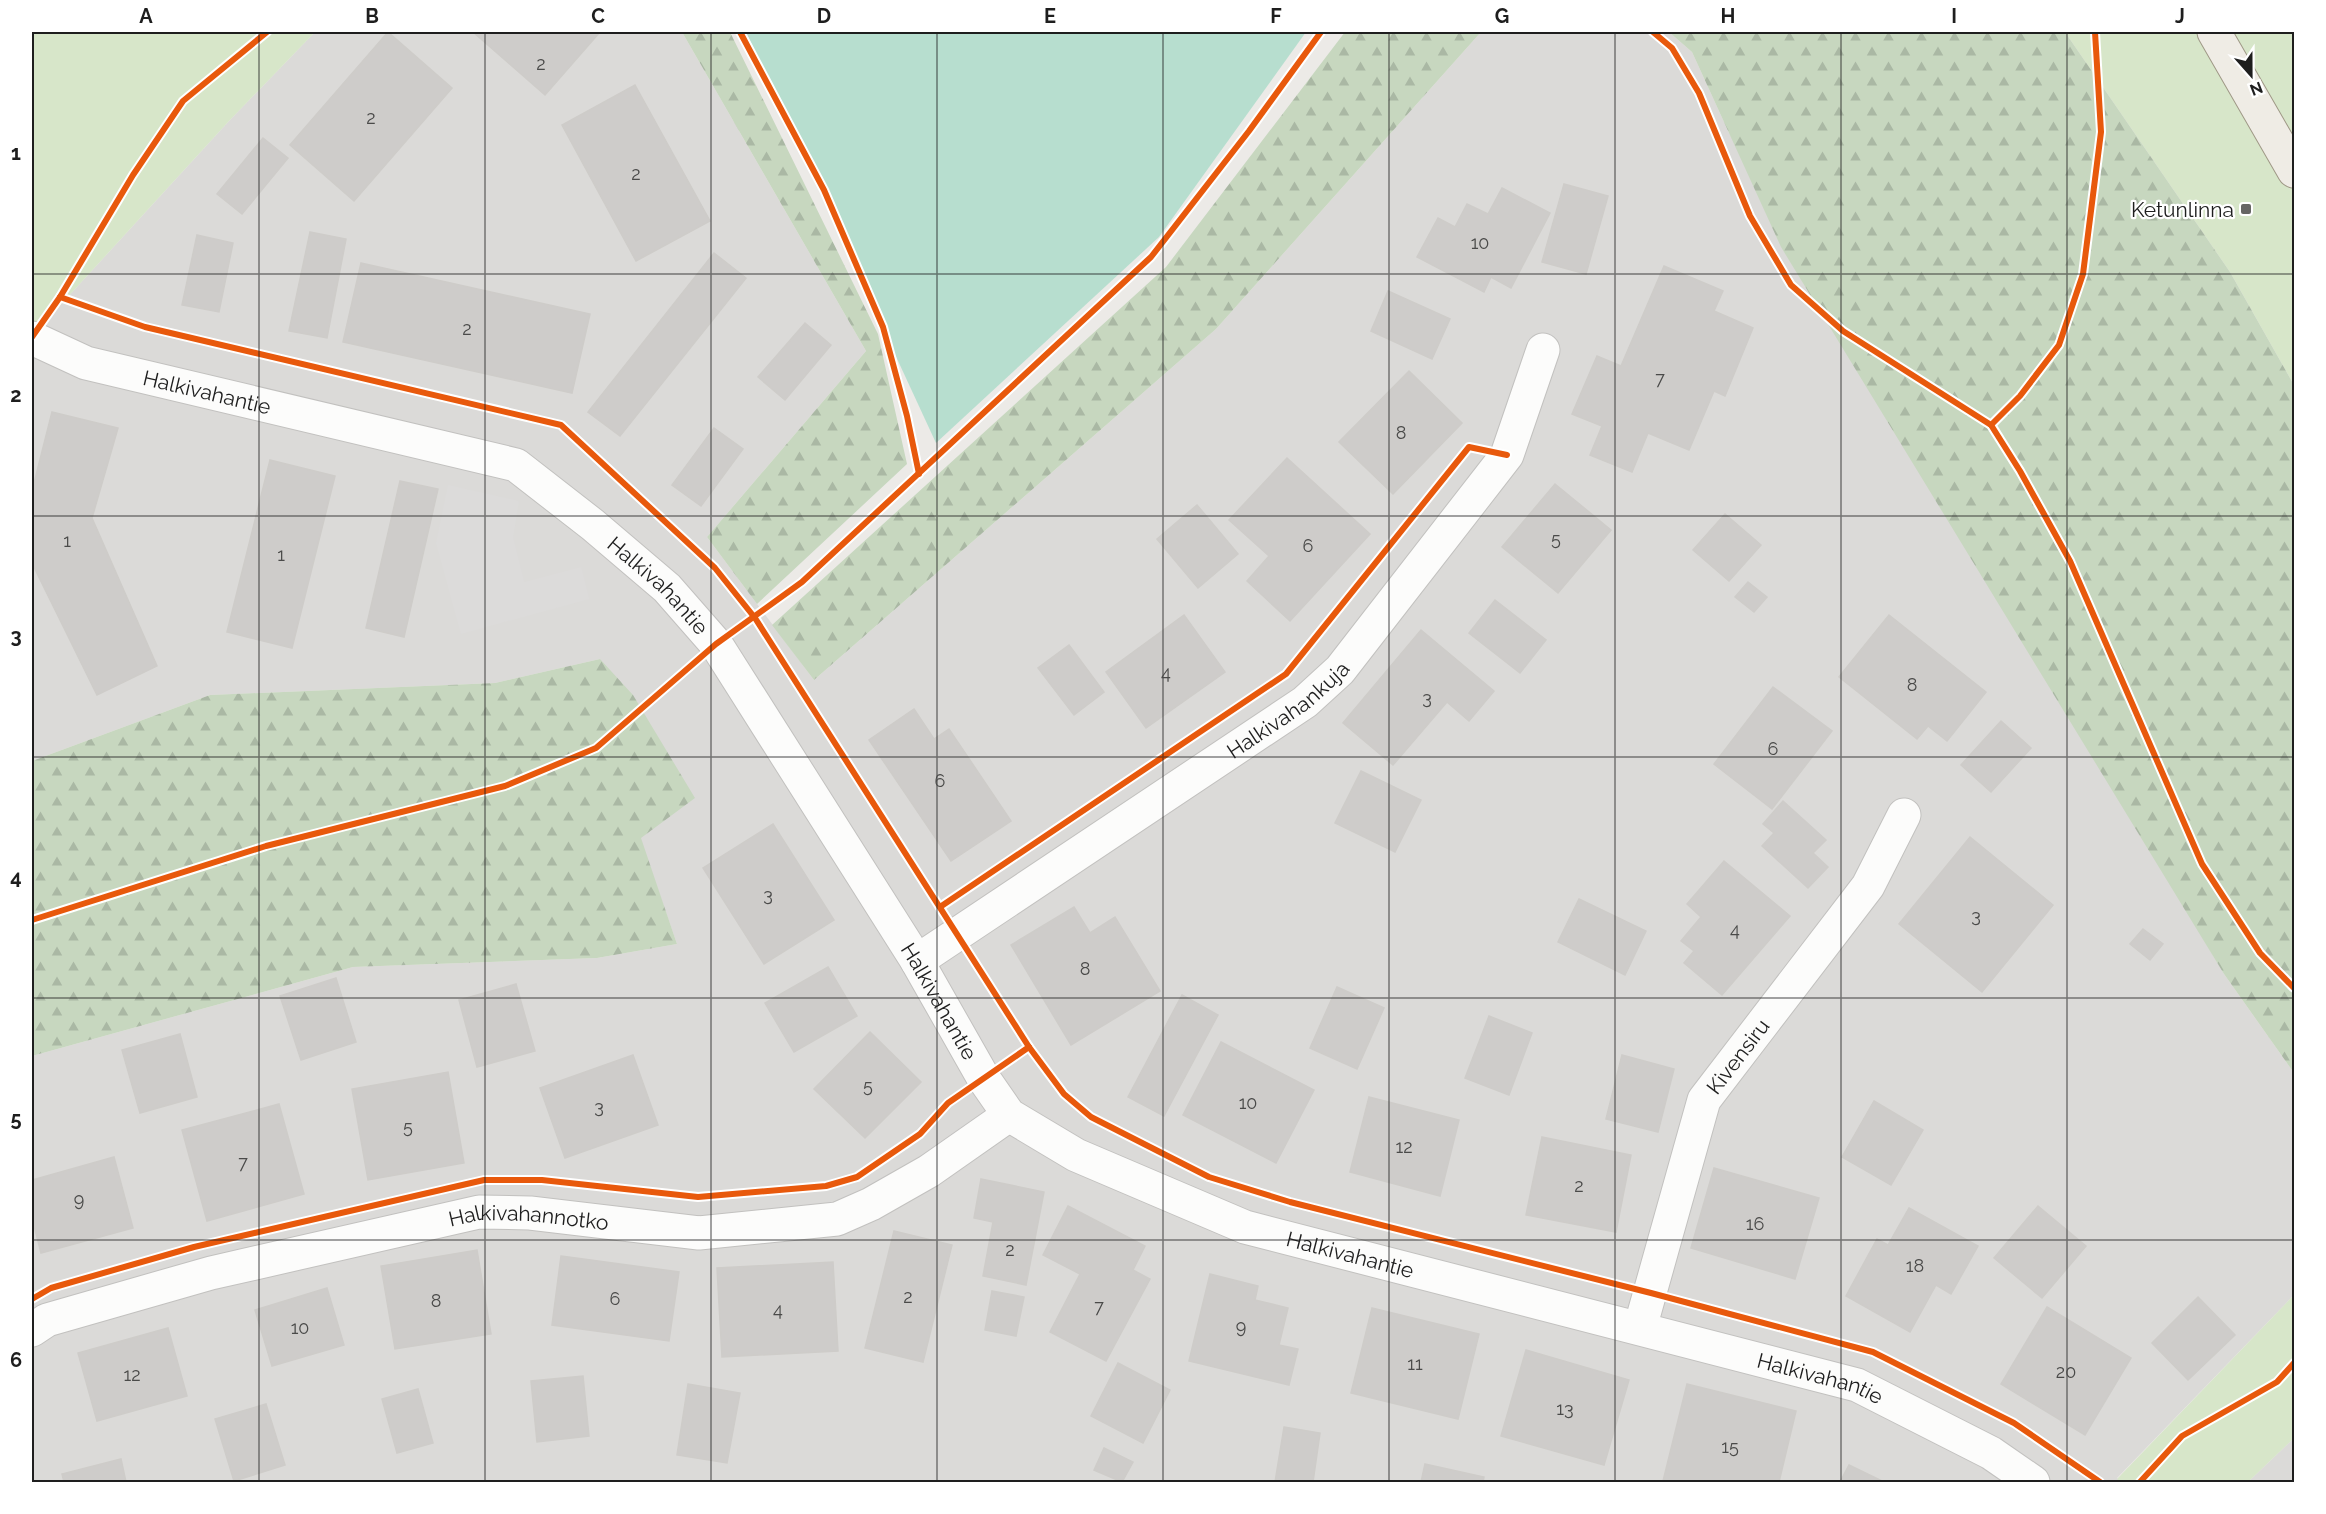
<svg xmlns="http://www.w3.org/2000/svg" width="2326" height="1514" font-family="Raleway,sans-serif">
<defs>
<pattern id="forest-firs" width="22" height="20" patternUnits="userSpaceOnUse" patternTransform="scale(1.5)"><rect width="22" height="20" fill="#c7d7bf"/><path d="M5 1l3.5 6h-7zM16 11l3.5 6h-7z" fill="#aab8a4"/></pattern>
</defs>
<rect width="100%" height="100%" fill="#eceae7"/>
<g fill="#dbdad8">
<polygon points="315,32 682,32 866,351 707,537 814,680 1216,329 1481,32 1669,32 1692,52 1729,133 2224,974 2294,1073 2294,1295 2117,1478 2121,1482 32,1482 32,1056 353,967 597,958 677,944 640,838 600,659 495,683 210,695 32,761 32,336 229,121"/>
<polygon points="2294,1438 2294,1482 2248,1482"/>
</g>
<g fill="#d7e6c9">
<polygon points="32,32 315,32 229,121 32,336"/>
<polygon points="2065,32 2294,32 2294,385 2230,272"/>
<polygon points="2294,1295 2294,1438 2248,1482 2121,1482 2117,1479"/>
</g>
<g fill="url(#forest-firs)">
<polygon points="682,32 730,32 878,334 907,464 757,604 707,537 866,351"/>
<polygon points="1345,32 1481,32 1216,329 814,680 772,625 1166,267"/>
<polygon points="1669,32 2065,32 2230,272 2294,385 2294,1073 2224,974 1781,247 1692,52"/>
<polygon points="600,659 633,695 695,798 641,838 677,944 597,958 353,967 32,1056 32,761 210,695 495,683"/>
</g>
<polygon fill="#b7decf" points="746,32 1306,32 1159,237 936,443"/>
<polygon fill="#dcdbda" points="448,485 519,501 513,538 524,582 581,567 589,599 461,634 436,543"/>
<g fill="#ceccca" stroke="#ceccc9" stroke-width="1.5">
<polygon points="388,32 452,88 354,201 290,145"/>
<polygon points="473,32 600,32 545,95"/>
<polygon points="635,85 710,221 636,261 562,125"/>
<polygon points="263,138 288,158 242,214 217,194"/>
<polygon points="1564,184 1608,196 1586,274 1542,262"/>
<polygon points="1502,188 1550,213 1511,288 1491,277 1484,292 1417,257 1438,218 1455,227 1467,204 1488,214"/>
<polygon points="310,232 346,239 327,338 289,331"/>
<polygon points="197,235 233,243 219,312 182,305"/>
<polygon points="714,253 746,278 620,436 588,412"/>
<polygon points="361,263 590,314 572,393 343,342"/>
<polygon points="1664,266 1723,291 1714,311 1753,328 1725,396 1714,391 1689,450 1648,433 1632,472 1590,455 1602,426 1572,414 1597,356 1621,366"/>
<polygon points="1388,291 1450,319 1432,359 1371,331"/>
<polygon points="805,323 831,345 785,400 758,377"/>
<polygon points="1409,371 1462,423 1393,494 1339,442"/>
<polygon points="52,412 118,428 92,518 157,666 97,695 32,563 32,491"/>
<polygon points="714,428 743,449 701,506 672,485"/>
<polygon points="1287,458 1370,534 1290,621 1247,581 1269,556 1229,520"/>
<polygon points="270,460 335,476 292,648 227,632"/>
<polygon points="400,481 438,489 404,637 366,628"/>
<polygon points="1555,484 1611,530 1558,593 1502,547"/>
<polygon points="1197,505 1238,554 1198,588 1157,539"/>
<polygon points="1725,514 1761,545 1729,581 1693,550"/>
<polygon points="1748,582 1767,597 1754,612 1735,597"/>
<polygon points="1495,600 1546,640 1520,673 1469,633"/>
<polygon points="1184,615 1225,672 1146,728 1106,672"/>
<polygon points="1889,615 1986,692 1947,741 1928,726 1917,739 1839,677"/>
<polygon points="1421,630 1494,691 1469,721 1447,702 1393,765 1343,723"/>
<polygon points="1069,645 1104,692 1074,715 1038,668"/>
<polygon points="1773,687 1832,731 1772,809 1714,764"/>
<polygon points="914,709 934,739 949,729 1011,821 951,861 869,740"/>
<polygon points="2001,721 2031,748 1991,792 1961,765"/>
<polygon points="1361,771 1421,800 1395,852 1335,823"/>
<polygon points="1783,801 1826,840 1813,853 1828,867 1808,888 1762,846 1774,833 1763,824"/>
<polygon points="773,824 834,920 764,964 703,868"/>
<polygon points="1970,837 2053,905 1982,992 1899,924"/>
<polygon points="1724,861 1790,916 1722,995 1684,963 1694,951 1681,941 1701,917 1687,904"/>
<polygon points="1579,899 1646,931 1625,975 1558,942"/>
<polygon points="1074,907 1090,933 1115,917 1160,991 1071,1045 1011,945"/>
<polygon points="2143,929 2163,944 2150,960 2130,944"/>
<polygon points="828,967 857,1016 794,1052 765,1003"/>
<polygon points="336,978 356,1042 301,1060 280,996"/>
<polygon points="516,984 535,1051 477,1067 459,1000"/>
<polygon points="1337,987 1384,1008 1357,1069 1310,1048"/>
<polygon points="1182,995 1218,1015 1164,1116 1128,1097"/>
<polygon points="1489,1016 1532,1033 1509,1095 1465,1078"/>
<polygon points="870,1032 921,1082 865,1138 814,1089"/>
<polygon points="180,1034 197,1097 140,1113 122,1050"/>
<polygon points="1221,1042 1314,1090 1276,1163 1183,1115"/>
<polygon points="633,1055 658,1125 565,1158 540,1088"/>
<polygon points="1622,1055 1674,1069 1658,1132 1606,1119"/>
<polygon points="448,1072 464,1163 368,1180 352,1089"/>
<polygon points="1369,1097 1459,1120 1440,1196 1350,1172"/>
<polygon points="1874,1101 1923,1130 1891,1185 1842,1157"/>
<polygon points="279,1104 304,1194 207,1221 182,1130"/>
<polygon points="1542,1137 1631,1155 1616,1232 1526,1215"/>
<polygon points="114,1157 133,1228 41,1253 32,1218 32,1180"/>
<polygon points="1714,1168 1819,1198 1795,1279 1691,1248"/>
<polygon points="981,1179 1044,1192 1026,1285 983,1276 993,1222 974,1218"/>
<polygon points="1068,1206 1145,1246 1133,1270 1150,1279 1106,1361 1050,1332 1080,1274 1043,1255"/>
<polygon points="2038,1206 2086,1246 2042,1298 1994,1258"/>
<polygon points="1909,1208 1978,1246 1951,1294 1936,1285 1910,1332 1846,1296 1877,1239 1888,1245"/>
<polygon points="894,1231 952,1245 923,1362 865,1348"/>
<polygon points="477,1250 491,1334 395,1349 381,1266"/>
<polygon points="561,1256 679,1272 669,1341 552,1325"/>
<polygon points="833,1262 838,1351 722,1357 717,1268"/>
<polygon points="1210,1274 1258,1286 1255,1300 1288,1308 1279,1345 1298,1349 1289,1385 1189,1361"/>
<polygon points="327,1288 344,1345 272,1366 255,1310"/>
<polygon points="992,1291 1024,1297 1016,1336 985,1330"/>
<polygon points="2198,1297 2235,1335 2188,1380 2152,1343"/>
<polygon points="2047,1307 2131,1358 2085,1435 2001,1384"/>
<polygon points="1372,1308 1479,1334 1458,1419 1351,1393"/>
<polygon points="168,1328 187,1396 97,1421 78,1353"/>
<polygon points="1526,1350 1629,1380 1604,1465 1501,1436"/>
<polygon points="1118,1363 1170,1390 1143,1443 1091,1416"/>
<polygon points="583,1376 589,1436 537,1442 531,1381"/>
<polygon points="688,1384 740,1393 727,1463 677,1455"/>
<polygon points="1687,1384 1796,1411 1779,1482 1671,1482 1663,1481"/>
<polygon points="418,1389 433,1443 397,1453 382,1399"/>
<polygon points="266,1404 285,1465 234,1481 215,1419"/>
<polygon points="1284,1427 1320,1433 1313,1482 1275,1482"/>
<polygon points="1104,1448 1133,1462 1122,1482 1094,1470"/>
<polygon points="121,1459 126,1482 64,1482 62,1474"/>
<polygon points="1425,1464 1484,1477 1483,1482 1421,1482"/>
<polygon points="1849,1465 1884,1482 1840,1482"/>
</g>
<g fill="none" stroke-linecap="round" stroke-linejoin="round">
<g stroke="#c2c1bf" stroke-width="35">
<g id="minor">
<path id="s1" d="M32,338l54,25 430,102 77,60 74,63 49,56 201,317 67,118 25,36 67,40 169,72 612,158 134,68 42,29"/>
<path id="s2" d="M917,961l388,-259 35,-32 167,-215 36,-105"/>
<path id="s3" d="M1640,1328l64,-228 164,-214 36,-71"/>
<path id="s4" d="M32,1330l15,-10 164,-47 268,-61 51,1 169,20 138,-14 34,-15 58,-33 80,-56"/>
</g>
</g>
<g stroke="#9f9886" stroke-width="35">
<polyline id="primary" points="2214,32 2294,171"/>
</g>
<use href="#minor" stroke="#fcfcfb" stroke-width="33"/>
<use href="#primary" stroke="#efece5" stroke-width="33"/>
<g stroke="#fff" stroke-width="10">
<g id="cycleway">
<polyline points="740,32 824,190 883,327 907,416 919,474"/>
<polyline points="1653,32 1672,48 1699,93 1750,216 1791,285 1843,331 1991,425 2020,471 2070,561 2202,864 2260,953 2294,988"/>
<polyline points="60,297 145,327 561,425 715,568 755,618 1029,1047 1064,1094 1091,1117 1209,1177 1290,1202 1651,1293 1873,1352 2014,1423 2100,1482"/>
<polyline points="32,337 60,297 133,175 183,101 267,32"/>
<polyline points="1991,425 2020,396 2059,345 2083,274 2101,132 2095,32"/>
<polyline points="940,907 1286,674 1469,447 1507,455"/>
<polyline points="32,920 266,846 505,786 596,748 716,644 802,582 1151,257 1249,131 1321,32"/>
<polyline points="32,1299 51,1288 194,1247 484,1180 542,1180 698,1197 826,1186 857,1177 920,1134 948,1103 1029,1047"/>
<polyline points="2140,1482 2182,1436 2277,1382 2294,1363"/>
</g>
</g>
<use href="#cycleway" stroke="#e8590c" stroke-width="6"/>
</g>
<path fill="none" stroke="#1e1e1e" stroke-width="1.5" stroke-opacity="0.55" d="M259,32v1450M485,32v1450M711,32v1450M937,32v1450M1163,32v1450M1389,32v1450M1615,32v1450M1841,32v1450M2067,32v1450M32,274h2262M32,516h2262M32,757h2262M32,998h2262M32,1240h2262"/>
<rect fill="#666564" stroke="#fff" stroke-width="2" x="2240" y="203" width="12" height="12" rx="3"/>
<g text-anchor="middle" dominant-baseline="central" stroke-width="4.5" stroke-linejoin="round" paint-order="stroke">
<g font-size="18" fill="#4a4a49">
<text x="541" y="63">2</text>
<text x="371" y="117">2</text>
<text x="636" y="173">2</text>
<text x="1480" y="242">10</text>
<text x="467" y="328">2</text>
<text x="1660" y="378">7</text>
<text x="1401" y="432">8</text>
<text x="1556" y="538">5</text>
<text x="67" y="540">1</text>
<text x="1308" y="545">6</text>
<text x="281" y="554">1</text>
<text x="1166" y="672">4</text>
<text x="1912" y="684">8</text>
<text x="1427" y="697">3</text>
<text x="1773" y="748">6</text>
<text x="940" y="780">6</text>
<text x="768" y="894">3</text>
<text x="1976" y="915">3</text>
<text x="1735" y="929">4</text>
<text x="1085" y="968">8</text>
<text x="868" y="1085">5</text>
<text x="1248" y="1102">10</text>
<text x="599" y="1106">3</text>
<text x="408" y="1126">5</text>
<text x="1404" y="1146">12</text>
<text x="243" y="1162">7</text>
<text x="1579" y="1185">2</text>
<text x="79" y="1199">9</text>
<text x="1755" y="1223">16</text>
<text x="1010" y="1249">2</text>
<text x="1915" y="1265">18</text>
<text x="908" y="1296">2</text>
<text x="615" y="1298">6</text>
<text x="436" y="1300">8</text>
<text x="1099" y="1306">7</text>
<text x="778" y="1309">4</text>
<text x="1241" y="1326">9</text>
<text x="300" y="1327">10</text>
<text x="1415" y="1363">11</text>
<text x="2066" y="1371">20</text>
<text x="132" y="1374">12</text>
<text x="1565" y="1408">13</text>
<text x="1730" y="1446">15</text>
</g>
<g font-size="21" fill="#1e1e1e" stroke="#fff" text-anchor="end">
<text x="2234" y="209">Ketunlinna</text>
</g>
<g font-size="21" fill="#1e1e1e" stroke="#fff">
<text stroke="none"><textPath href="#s1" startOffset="184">Halkivahantie</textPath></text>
<text stroke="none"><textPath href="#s1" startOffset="688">Halkivahantie</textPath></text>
<text stroke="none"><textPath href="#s2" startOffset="448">Halkivahankuja</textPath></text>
<text stroke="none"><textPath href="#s1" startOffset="1192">Halkivahantie</textPath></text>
<text stroke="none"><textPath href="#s3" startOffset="292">Kivensiru</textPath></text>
<text stroke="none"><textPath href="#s4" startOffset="513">Halkivahannotko</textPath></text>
<text stroke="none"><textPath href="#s1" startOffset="1696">Halkivahantie</textPath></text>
<text stroke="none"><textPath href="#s1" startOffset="2182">Halkivahantie</textPath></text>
</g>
</g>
<rect width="2326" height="1514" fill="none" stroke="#ffffff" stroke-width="66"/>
<g transform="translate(2251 75) rotate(159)" stroke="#ffffff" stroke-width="4.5" paint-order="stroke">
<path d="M0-4.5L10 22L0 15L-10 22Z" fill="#1e1e1e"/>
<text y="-9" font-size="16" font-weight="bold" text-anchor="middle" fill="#1e1e1e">N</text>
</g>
<rect x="33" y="33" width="2260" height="1448" fill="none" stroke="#1e1e1e" stroke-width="2"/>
<g font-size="20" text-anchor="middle" font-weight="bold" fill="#1e1e1e">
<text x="146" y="23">A</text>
<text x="372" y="23">B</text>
<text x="598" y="23">C</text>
<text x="824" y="23">D</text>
<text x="1050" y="23">E</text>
<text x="1276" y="23">F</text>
<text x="1502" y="23">G</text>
<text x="1728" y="23">H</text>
<text x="1954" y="23">I</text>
<text x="2180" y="23">J</text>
<text x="16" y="160">1</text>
<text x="16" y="402">2</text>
<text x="16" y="643">3</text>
<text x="16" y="884">4</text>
<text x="16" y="1126">5</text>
<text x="16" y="1367">6</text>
</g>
</svg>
